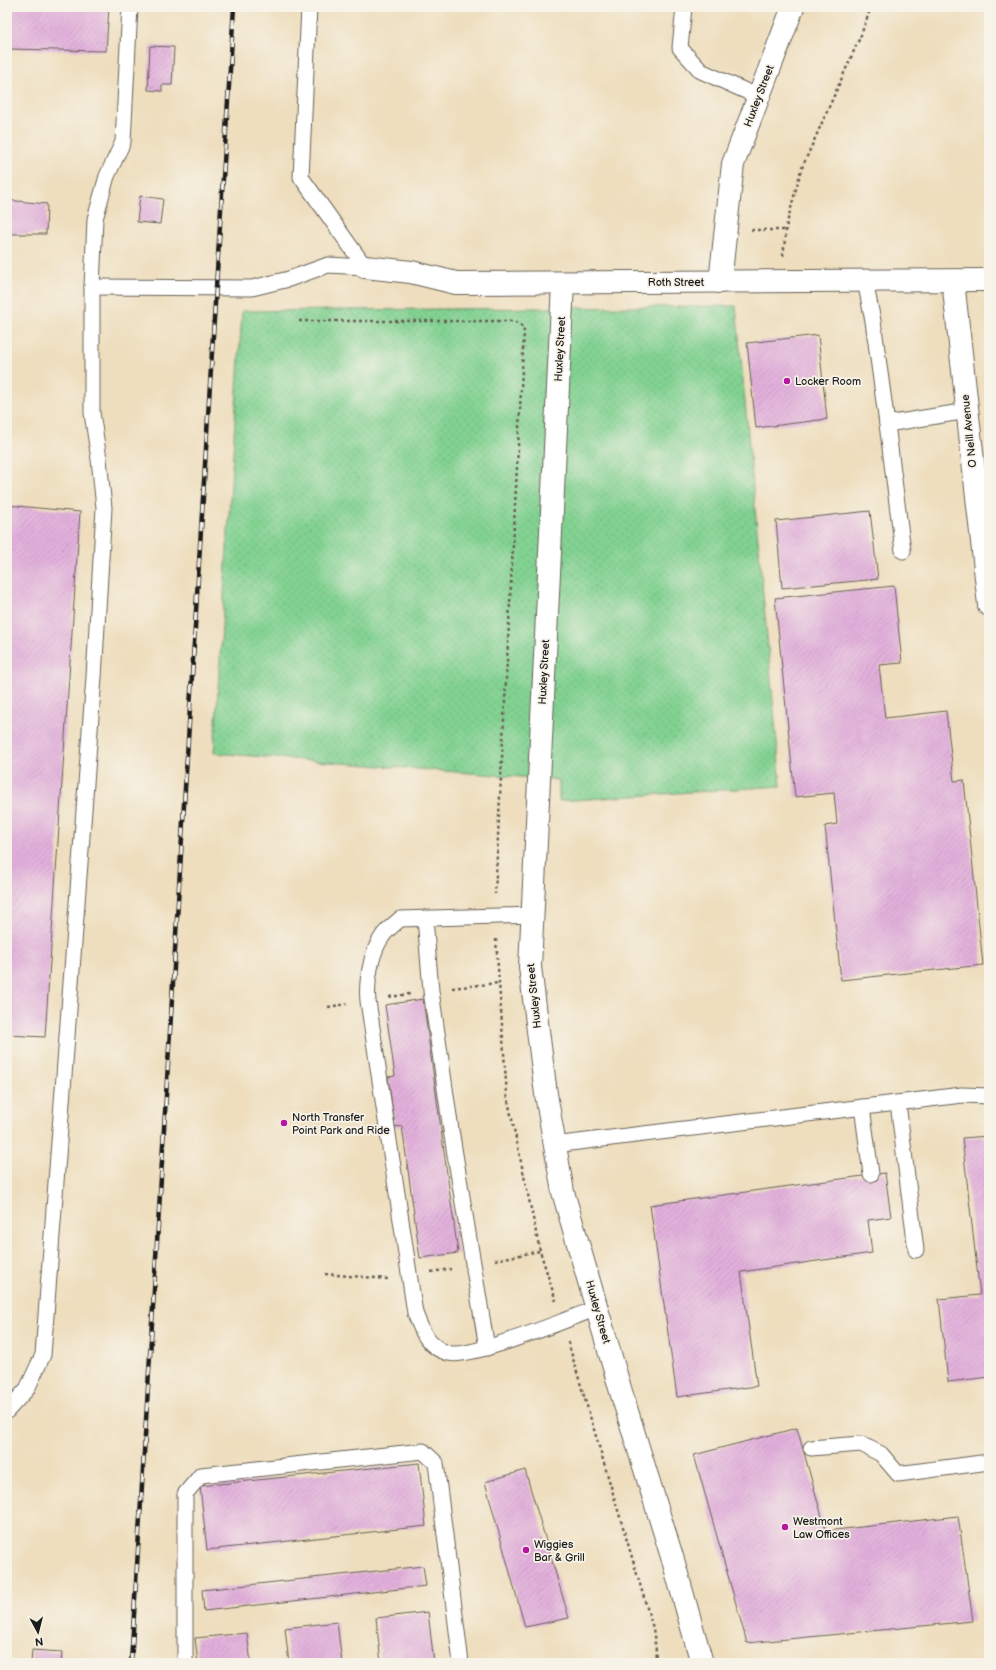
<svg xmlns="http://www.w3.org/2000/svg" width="996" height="1670" font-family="'Balsamiq Sans',sans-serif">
<defs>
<pattern id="grass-dots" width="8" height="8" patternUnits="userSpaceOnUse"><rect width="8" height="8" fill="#82d292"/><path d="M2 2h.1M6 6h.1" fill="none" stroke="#70b47d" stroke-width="1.8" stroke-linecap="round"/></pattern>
<pattern id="building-hatch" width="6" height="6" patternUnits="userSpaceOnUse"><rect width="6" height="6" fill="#e2b0dc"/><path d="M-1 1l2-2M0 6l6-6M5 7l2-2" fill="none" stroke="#c197bc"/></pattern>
</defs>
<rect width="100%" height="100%" fill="#f7f3e8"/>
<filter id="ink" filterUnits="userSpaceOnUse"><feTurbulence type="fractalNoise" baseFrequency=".025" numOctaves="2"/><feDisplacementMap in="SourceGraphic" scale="8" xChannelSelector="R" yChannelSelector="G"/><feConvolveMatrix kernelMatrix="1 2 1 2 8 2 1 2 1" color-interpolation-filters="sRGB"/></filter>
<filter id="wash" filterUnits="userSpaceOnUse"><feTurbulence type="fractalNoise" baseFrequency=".012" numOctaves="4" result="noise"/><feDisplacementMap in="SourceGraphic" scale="16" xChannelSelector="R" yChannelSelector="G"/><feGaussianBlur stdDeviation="0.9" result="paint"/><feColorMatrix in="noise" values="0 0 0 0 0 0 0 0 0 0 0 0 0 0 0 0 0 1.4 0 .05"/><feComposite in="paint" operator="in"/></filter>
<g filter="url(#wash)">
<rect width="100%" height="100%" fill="#eedebe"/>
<polygon fill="url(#grass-dots)" stroke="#4f7757" points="736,306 781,786 559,801 559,780 214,753 242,311"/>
<g id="blocks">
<g fill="url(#building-hatch)">
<polygon points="7,7 109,7 106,51 7,49"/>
<polygon points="150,46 174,47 172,85 162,85 162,91 148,90"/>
<polygon points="140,196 163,199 160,224 137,222"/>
<polygon points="7,200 47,204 46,234 7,234"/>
<polygon points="818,335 827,419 756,428 747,343"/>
<polygon points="7,505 80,512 45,1037 7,1035"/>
<polygon points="870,511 878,579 782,588 776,521"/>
<polygon points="894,586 902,663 879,665 885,718 946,711 954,781 964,780 983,965 841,980 825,826 837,824 834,793 795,797 775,598"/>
<polygon points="423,999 458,1253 420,1258 402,1126 395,1127 388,1077 395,1076 385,1005"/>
<polygon points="989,1136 989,1377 948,1382 939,1299 980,1295 962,1138"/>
<polygon points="885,1173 891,1217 868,1220 872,1253 741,1272 757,1386 677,1397 650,1205"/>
<polygon points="797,1428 826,1531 958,1516 973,1621 747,1643 694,1455"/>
<polygon points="419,1463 426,1526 207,1550 200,1486"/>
<polygon points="525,1470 569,1618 525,1627 485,1482"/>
<polygon points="423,1566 426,1586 204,1611 202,1590"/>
<polygon points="428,1612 434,1663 381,1663 376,1618"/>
<polygon points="337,1622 342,1663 289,1663 285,1628"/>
<polygon points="247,1633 251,1663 198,1663 195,1638"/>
<polygon points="32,1650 62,1652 61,1663 31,1663"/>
</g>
</g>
</g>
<g filter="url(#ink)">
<use href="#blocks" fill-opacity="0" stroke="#666055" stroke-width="1"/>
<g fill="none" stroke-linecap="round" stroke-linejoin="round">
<g stroke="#666055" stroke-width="17">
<g id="service">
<polyline points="309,7 301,177 365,267"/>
<polyline points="684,7 680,48 701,71 759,97"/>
<polyline points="865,281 873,321 887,424"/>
<polyline points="92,287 252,288 289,279 328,265 365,267"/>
<polyline points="903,551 887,424 967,411"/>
<path d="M533,915l-133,4c-6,6 -14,11 -18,18 -11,15 -16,46 -14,64l47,312c7,18 12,34 33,40 21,7 123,-35 149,-45"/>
<polyline points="425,918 431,991 451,1130 487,1348"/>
<polyline points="898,1103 916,1250"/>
<polyline points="862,1107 871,1174"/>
<polyline points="554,1145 962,1095 989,1096"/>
<polyline points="7,1411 27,1389 43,1355 94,677 104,508 99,459 92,413 92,287 95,219 107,176 123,142 130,7"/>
<polyline points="811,1448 861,1444 881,1454 898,1474 989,1462"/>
<polyline points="185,1663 185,1494 201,1475 423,1451 436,1463 461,1663"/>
</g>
</g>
<g stroke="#666055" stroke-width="24">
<g id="minor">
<polyline points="365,267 411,272 456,283 989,280"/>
<polyline points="953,281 989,605"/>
<polyline points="720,282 733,164 793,7"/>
<polyline points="563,283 530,967 546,1094 563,1192 622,1395 673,1560 702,1663"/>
</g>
</g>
<g stroke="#666055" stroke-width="2.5" stroke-dasharray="3 3" stroke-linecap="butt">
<polyline points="751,230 786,230"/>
<polyline points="783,256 787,223 801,170 861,35 871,7"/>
<polyline points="299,321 514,321 521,325 524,331 495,894"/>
<polyline points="496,939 507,1096 540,1251 556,1301"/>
<polyline points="452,988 498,983"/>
<polyline points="389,997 410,994"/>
<polyline points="328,1007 347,1004"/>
<polyline points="495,1260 540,1251"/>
<polyline points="431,1272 451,1269"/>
<polyline points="325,1274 388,1279"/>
<polyline points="568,1342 653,1628 656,1651 655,1663"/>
</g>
<use href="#service" stroke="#fff" stroke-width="15"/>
<use href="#minor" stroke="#fff" stroke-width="22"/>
<g stroke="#1c1c1c" stroke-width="4.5">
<polyline id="rail" points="131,1663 216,287 234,7"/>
</g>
<use href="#rail" stroke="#f7f3e8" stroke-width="3" stroke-dasharray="9" stroke-linecap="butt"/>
</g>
</g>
<g fill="#b5179e" stroke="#f7f3e8" stroke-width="1.5">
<circle cx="787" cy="381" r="4"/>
<circle cx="284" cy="1123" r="4"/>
<circle cx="785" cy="1527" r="4"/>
<circle cx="526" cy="1550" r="4"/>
</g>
<g text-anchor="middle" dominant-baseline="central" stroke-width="3.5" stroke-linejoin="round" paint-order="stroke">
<g font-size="11" fill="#1c1c1c" stroke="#f7f3e8">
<text transform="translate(759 96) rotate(-69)">Huxley Street</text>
<text x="676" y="282">Roth Street</text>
<text transform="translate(560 349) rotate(-87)">Huxley Street</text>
<text transform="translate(969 431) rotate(-96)">O Neill Avenue</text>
<text transform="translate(544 672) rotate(-87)">Huxley Street</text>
<text transform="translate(534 996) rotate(-96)">Huxley Street</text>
<text transform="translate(598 1312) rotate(74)">Huxley Street</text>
</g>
<g font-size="11" fill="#1c1c1c" stroke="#f7f3e8" text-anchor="start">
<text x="795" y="381">Locker Room</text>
<text x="292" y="1117">North Transfer<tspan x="292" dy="13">Point Park and Ride</tspan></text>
<text x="793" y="1521">Westmont<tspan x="793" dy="13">Law Offices</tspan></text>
<text x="534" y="1544">Wiggies<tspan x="534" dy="13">Bar &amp; Grill</tspan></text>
</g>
</g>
<rect width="996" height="1670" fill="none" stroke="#f7f3e8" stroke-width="24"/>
<g transform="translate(38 1632) rotate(173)" stroke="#f7f3e8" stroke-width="3" paint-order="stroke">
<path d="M0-3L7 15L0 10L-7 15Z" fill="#1c1c1c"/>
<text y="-6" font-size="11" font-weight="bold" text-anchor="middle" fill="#1c1c1c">N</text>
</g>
</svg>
